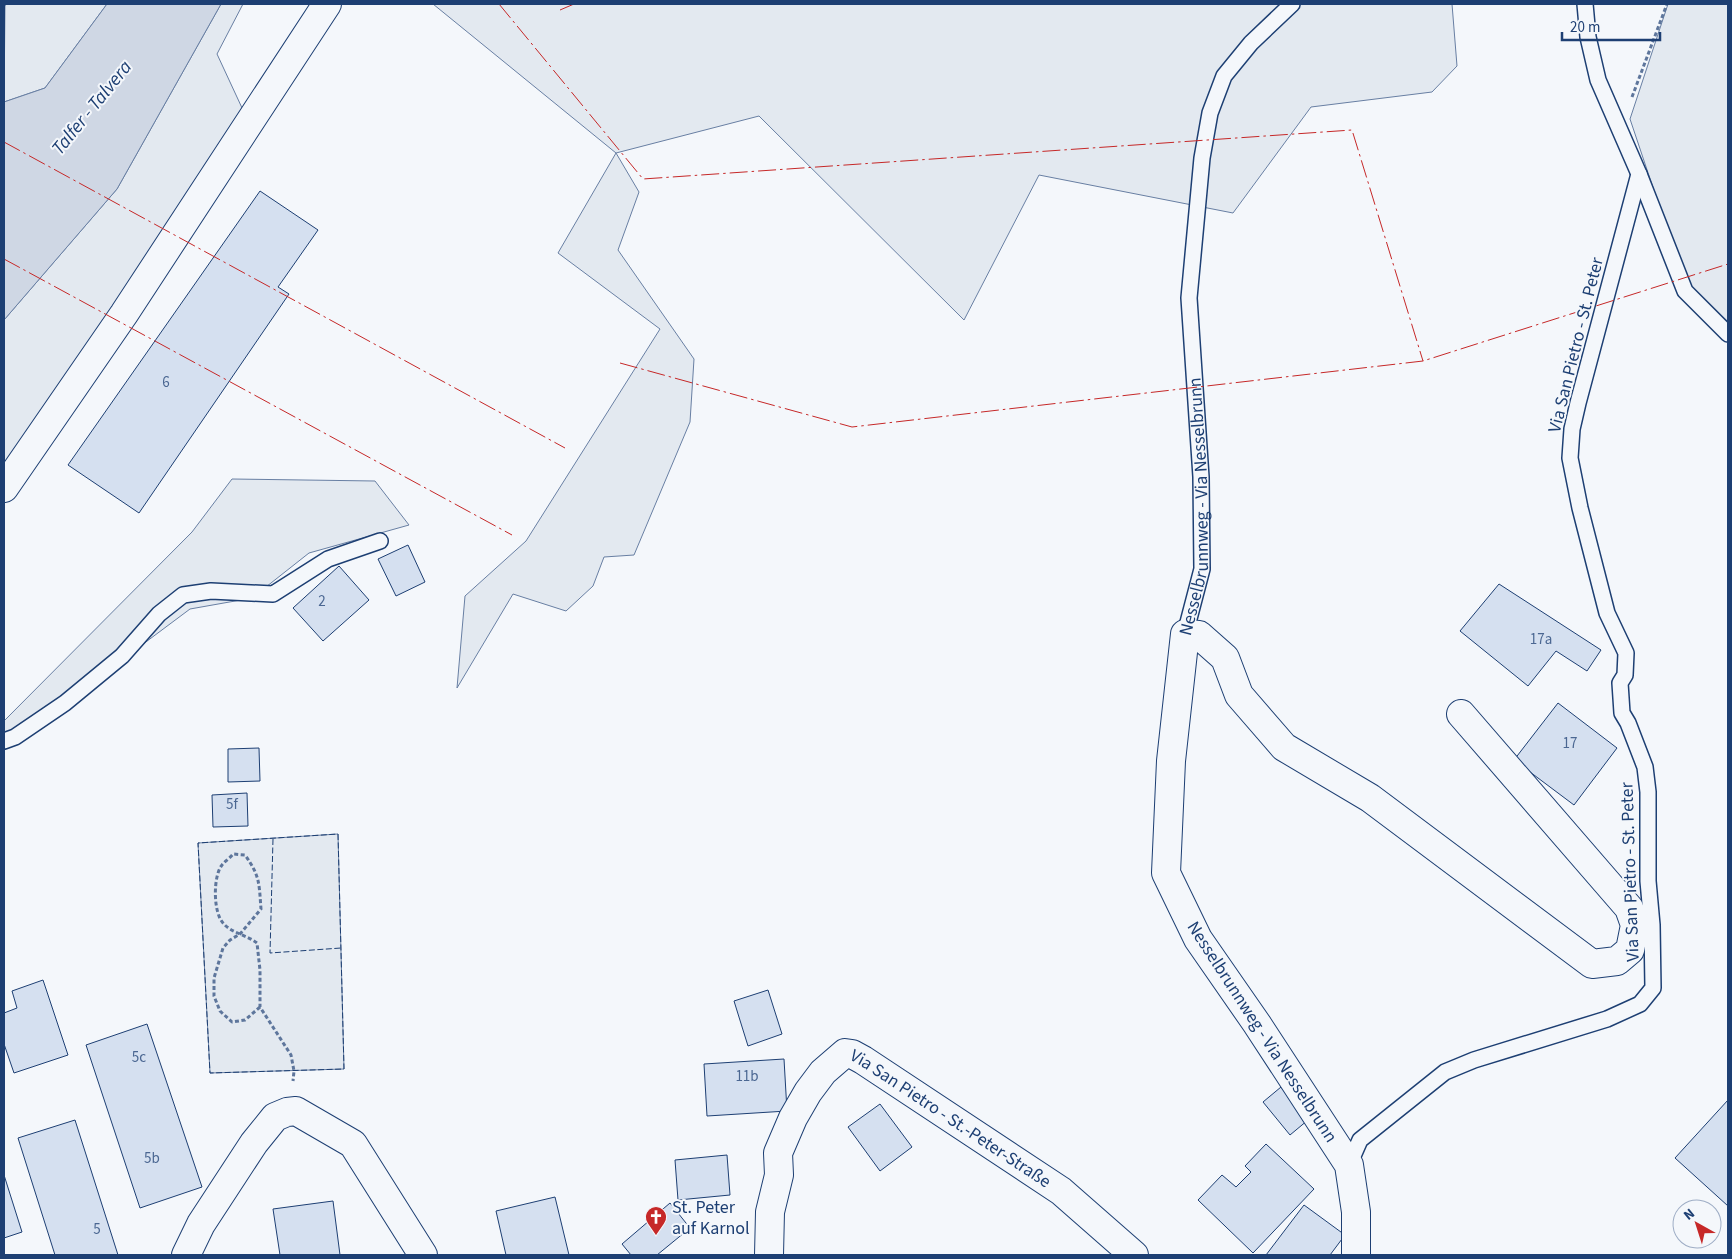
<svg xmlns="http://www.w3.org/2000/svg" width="1732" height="1259" font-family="'Source Sans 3',sans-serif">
<rect width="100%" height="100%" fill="#f4f7fb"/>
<g fill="#e3e9f0" stroke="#687fa3">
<polygon points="5,4 107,4 45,88 4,102"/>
<polygon points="221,4 243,4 217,54 249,123 4,488 4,320 117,189"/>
<polygon points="433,4 1452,4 1457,66 1432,92 1311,107 1233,213 1039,175 964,320 759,116 616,153 639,192 618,250 694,359 690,422 634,555 604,557 593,586 566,611 513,594 457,688 465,596 526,541 660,329 558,253 616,153"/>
<polygon points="1668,4 1728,4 1728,335 1689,295 1630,119"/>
<polygon points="232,479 375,481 409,525 309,553 252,598 190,609 4,748 4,721 192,532"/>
<polygon points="338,834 344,1069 210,1073 198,843"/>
</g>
<polygon fill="#cfd7e4" stroke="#687fa3" points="107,4 221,4 117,189 4,320 4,102 45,88"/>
<g fill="#d5e0f0" stroke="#1d3f73">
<polygon points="260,191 318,230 278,287 289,294 139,513 68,465"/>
<polygon points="408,545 425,582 396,596 378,559"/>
<polygon points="339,566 369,600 323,641 293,608"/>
<polygon points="1499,584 1601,650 1587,671 1556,651 1528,686 1460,631"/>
<polygon points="1558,703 1617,748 1574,805 1514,760"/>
<polygon points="259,748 260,781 228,782 228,749"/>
<polygon points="247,793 248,826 213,827 212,795"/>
<polygon points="43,980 68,1055 14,1073 4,1044 4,1013 17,1008 12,991"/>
<polygon points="768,990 782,1034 748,1046 734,1001"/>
<polygon points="147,1024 202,1187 140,1208 86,1045"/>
<polygon points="784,1059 787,1111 707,1116 704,1064"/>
<polygon points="1281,1087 1308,1120 1290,1135 1263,1102"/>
<polygon points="1728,1100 1728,1206 1675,1158"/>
<polygon points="880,1104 912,1147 880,1171 848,1127"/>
<polygon points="75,1120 118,1255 55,1255 18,1138"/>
<polygon points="1266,1144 1314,1189 1253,1253 1198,1200 1222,1175 1236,1187 1251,1172 1245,1166"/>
<polygon points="727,1155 730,1195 678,1200 675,1160"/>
<polygon points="4,1175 22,1232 4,1238"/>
<polygon points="555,1197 569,1255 506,1255 496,1211"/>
<polygon points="333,1201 340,1255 280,1255 273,1209"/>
<polygon points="670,1203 690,1228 657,1255 631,1255 622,1244"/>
<polygon points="1304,1205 1345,1235 1330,1255 1266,1255"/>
</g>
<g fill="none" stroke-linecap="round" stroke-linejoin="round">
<g stroke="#1d3f73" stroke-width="18">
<g id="lane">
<polyline points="1585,4 1588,37 1598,80 1639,174 1685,291 1728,334"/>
<path id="s1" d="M1185,634l17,-65 -1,-92 -12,-179 13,-140 8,-45 14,-37 27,-33 41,-39"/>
<polyline points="4,741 15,737 65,703 122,656 159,614 183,595 211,591 273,594 328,559 380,541"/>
<polyline points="1349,1165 1360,1140 1445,1072 1474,1060 1607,1019 1640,1004 1653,988 1652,925 1648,881 1648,792 1645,767 1628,723 1622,713 1620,683 1625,675 1626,653 1607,613 1580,508 1570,458 1572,429 1578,403 1639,174"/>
</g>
</g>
<g stroke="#1d3f73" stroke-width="30">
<g id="street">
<polyline points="4,488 124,314 327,4"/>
<polyline points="186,1255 201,1224 254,1143 275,1117 287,1112 296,1111 353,1144 423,1255"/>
<path id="s2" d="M769,1255l1,-43 9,-37 -1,-22 15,-35 15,-26 15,-20 22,-19 7,1 11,6 198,131 73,64"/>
<polyline points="1356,1255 1356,1212 1349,1165 1257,1024 1198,939 1166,873 1171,761 1185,634 1199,635 1225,658 1239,695 1284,747 1370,798 1592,964 1617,961 1630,950 1635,925 1629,908 1461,714"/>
</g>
</g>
<g stroke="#5e769c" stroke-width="3" stroke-dasharray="4 2.5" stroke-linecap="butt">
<polyline points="4,5 5,4"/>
<polyline points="1632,97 1667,4"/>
<path d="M260,1007l-15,13 -13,2 -12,-11 -6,-15v-18l9,-30 7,-8 10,-6 21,-25c-2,-26 -1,-33 -16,-54l-12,-1c-3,4 -8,7 -11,11 -9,11 -9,47 1,58 8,10 24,12 34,20l3,27v37l31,48 3,16 -1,10"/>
</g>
<use href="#lane" stroke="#f4f7fb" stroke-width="15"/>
<use href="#street" stroke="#f4f7fb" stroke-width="28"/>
<g stroke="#1d3f73" stroke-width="1" stroke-dasharray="6 2.5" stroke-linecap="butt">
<polygon points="338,834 344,1069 210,1073 198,843"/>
<polyline points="273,839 270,953 341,948"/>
</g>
<g stroke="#c62828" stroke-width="1" stroke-dasharray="18 4 2.5 4" stroke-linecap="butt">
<polyline points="499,4 643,179 1352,130 1423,361"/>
<polyline points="560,10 574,4"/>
<polyline points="4,142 565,448"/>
<polyline points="4,259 512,535"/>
<polyline points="620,363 852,427 1423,361 1728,264"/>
</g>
</g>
<defs>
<g id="church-pin" transform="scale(1.125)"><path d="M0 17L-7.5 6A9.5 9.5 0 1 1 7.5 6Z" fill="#c62828" stroke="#f4f7fb"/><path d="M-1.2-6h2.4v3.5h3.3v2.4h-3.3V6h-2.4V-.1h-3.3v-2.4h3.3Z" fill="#fff"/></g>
</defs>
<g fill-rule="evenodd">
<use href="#church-pin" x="656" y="1217"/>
</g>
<g text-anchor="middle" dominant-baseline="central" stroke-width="4" stroke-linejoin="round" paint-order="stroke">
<g font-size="15" fill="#4b6792">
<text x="166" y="382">6</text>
<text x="322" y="601">2</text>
<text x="1541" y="639">17a</text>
<text x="1570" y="743">17</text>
<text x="232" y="804">5f</text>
<text x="139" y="1057">5c</text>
<text x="747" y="1076">11b</text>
<text x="152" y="1158">5b</text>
<text x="97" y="1229">5</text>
</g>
<g font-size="18" fill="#1d3f73" stroke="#f4f7fb">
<text transform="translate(1576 345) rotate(-76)">Via San Pietro - St. Peter</text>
<text stroke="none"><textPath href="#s1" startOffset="129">Nesselbrunnweg - Via Nesselbrunn</textPath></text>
<text transform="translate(1630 872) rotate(-92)">Via San Pietro - St. Peter</text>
<text transform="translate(1262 1032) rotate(57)">Nesselbrunnweg - Via Nesselbrunn</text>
<text stroke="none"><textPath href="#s2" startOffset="350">Via San Pietro - St.-Peter-Straße</textPath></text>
</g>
<g font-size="18" fill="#1d3f73" stroke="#f4f7fb" text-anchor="start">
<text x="672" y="1207">St. Peter<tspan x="672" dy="21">auf Karnol</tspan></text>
</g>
<g font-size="19" font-style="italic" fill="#1d3f73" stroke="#f4f7fb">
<text transform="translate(92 108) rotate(-51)">Talfer - Talvera</text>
</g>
</g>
<rect width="1732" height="1259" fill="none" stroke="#1d3f73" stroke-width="10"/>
<g transform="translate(1697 1224) rotate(321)"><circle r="24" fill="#f4f7fb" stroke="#9eadc5"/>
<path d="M0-4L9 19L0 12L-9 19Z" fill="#c62828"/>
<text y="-8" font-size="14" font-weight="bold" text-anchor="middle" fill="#1d3f73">N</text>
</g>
<path d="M1562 32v8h98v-8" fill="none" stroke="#1d3f73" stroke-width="2.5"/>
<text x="1570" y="32" font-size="15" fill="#1d3f73" stroke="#f4f7fb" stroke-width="4" paint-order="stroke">20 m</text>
</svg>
